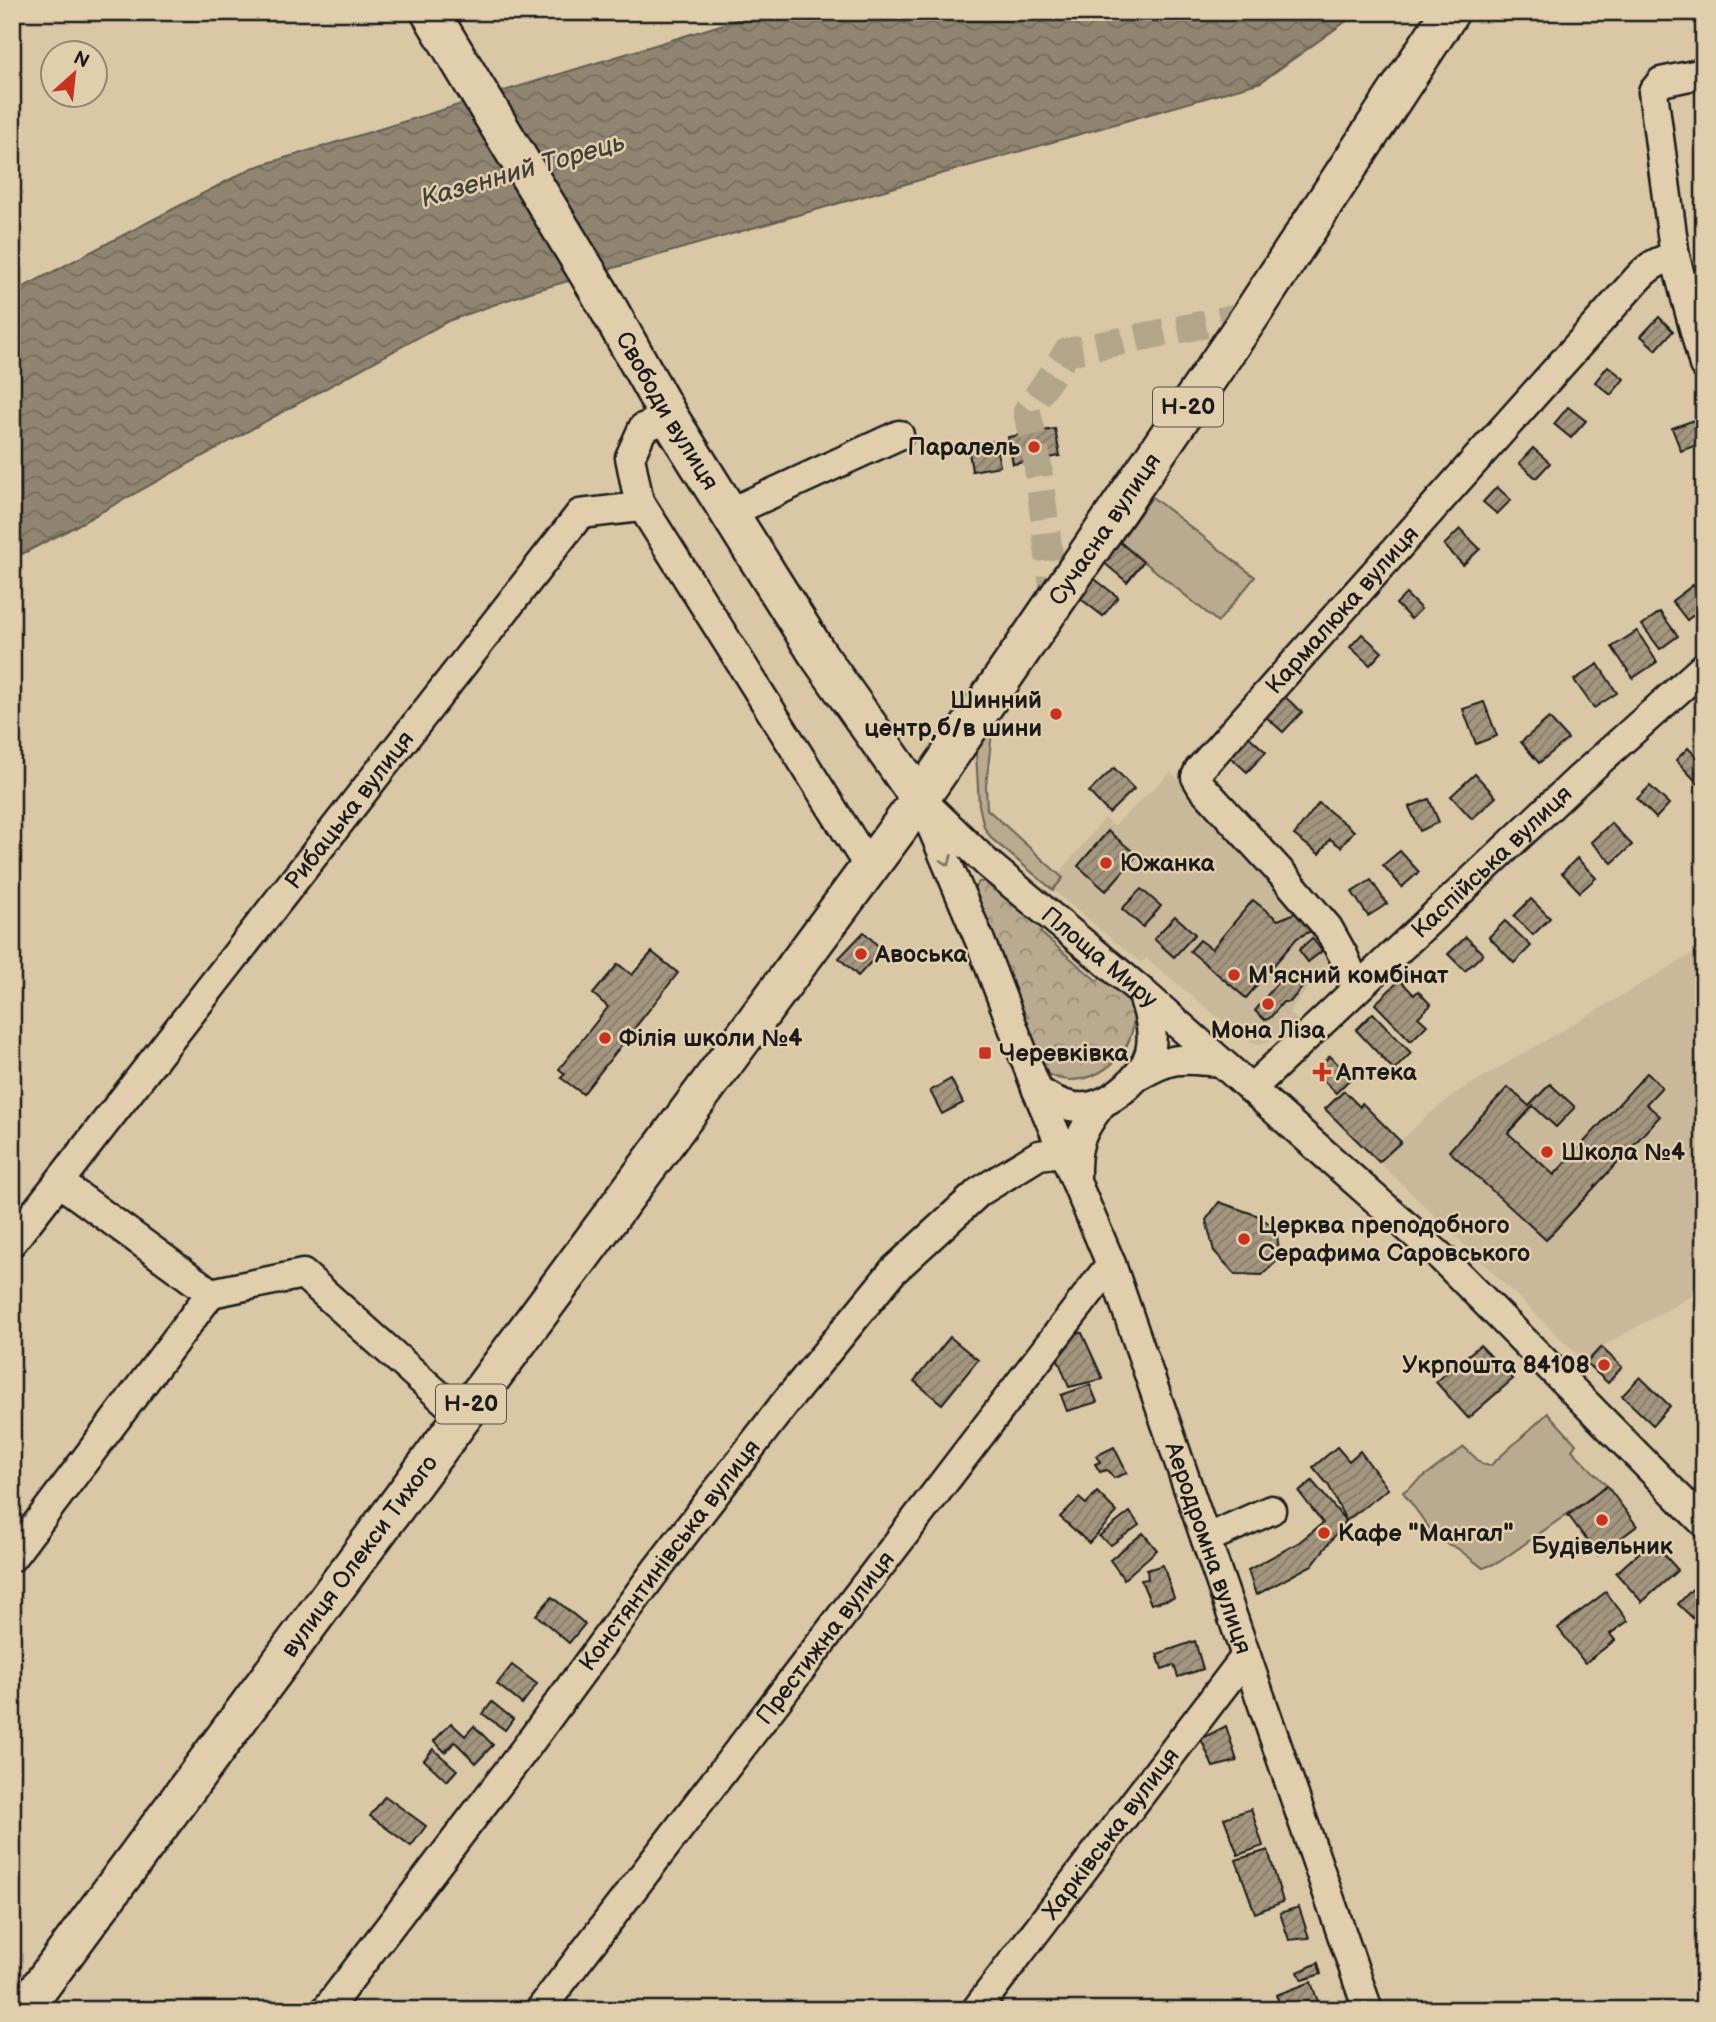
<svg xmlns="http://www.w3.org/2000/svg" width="1716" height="2022" font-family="'Balsamiq Sans',sans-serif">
<defs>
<pattern id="forest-crowns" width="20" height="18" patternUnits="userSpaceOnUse" patternTransform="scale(1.75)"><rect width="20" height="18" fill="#baaa8f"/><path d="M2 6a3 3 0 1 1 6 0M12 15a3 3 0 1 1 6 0" fill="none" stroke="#968a74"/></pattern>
<pattern id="water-waves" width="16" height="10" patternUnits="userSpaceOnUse" patternTransform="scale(1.75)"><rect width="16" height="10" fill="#918572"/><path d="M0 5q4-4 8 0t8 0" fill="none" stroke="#766c5d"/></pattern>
<pattern id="building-hatch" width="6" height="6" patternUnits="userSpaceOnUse" patternTransform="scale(1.75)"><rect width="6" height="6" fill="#a5967f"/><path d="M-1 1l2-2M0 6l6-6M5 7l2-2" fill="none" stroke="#867a67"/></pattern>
</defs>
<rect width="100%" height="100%" fill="#d9c7a6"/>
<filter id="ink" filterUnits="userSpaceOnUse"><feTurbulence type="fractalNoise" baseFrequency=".0143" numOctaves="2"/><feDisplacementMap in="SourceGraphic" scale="14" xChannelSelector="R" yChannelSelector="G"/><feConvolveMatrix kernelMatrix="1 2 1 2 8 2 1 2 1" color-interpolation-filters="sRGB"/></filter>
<g filter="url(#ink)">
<g fill="#c9b89a">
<polygon points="1171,772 1336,953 1289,1012 1298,1021 1273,1040 1260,1044 1243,1038 1146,958 1141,963 1053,890 1063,878 1059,874 1105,818 1114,826"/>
<polygon points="1704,947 1704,1289 1601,1347 1586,1363 1379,1162 1425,1118 1453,1095"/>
</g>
<g fill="#baaa8f" stroke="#6b6356" stroke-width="2">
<polygon points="1152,497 1255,577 1218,622 1120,542"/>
<polygon points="986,730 992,732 986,786 987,809 1063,878 1053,890 992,839 984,827 979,805 976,753"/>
<polygon points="1548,1413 1576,1444 1572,1450 1607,1486 1499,1562 1483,1568 1457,1548 1438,1540 1403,1492 1464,1447 1482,1464 1490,1466"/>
</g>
<path fill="url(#forest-crowns)" stroke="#6b6356" stroke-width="2" d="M986,881l61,44 -7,7 57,49 10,-8c12,10 21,20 26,35 2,5 0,11 0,16 -3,41 -55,72 -90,47l-70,-181 6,-8z"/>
<polygon fill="url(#water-waves)" stroke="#625b50" stroke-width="2" points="763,12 1359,12 1261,82 530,292 448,321 63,533 12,559 12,293 252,168"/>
<g fill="url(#building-hatch)" stroke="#1c1c1c" stroke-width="2">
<polygon points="1659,317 1673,331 1656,350 1641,336"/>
<polygon points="1608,366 1624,379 1611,395 1595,382"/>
<polygon points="1568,407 1586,421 1571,438 1554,424"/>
<polygon points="1700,418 1704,429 1704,442 1681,451 1672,428"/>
<polygon points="1055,429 1060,456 1013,464 1008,437"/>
<polygon points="995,441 1000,466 972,471 968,446"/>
<polygon points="1533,448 1550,463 1536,478 1519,463"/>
<polygon points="1497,487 1511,500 1497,514 1483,502"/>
<polygon points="1460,529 1480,549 1463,565 1444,545"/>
<polygon points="1120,542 1143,562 1127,582 1103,562"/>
<polygon points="1092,577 1118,597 1103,616 1077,596"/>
<polygon points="1693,585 1704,599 1704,607 1687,620 1672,601"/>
<polygon points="1406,594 1421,609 1411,619 1396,604"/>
<polygon points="1660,612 1678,636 1660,649 1642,625"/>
<polygon points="1637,631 1657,662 1633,678 1612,647"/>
<polygon points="1362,634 1382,652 1370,665 1350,647"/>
<polygon points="1598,664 1617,693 1594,708 1574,680"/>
<polygon points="1284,696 1302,712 1283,732 1265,716"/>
<polygon points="1484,702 1497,736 1476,744 1463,709"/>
<polygon points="1549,718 1568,739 1539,763 1521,742"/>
<polygon points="1246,734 1266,752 1247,772 1227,754"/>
<polygon points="1688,748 1704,764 1704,790 1676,760"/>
<polygon points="1114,768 1134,789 1109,813 1089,792"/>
<polygon points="1475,774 1496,797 1472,819 1451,796"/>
<polygon points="1650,786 1669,804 1656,818 1637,799"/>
<polygon points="1429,799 1439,822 1420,831 1409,807"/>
<polygon points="1319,803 1354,831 1341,847 1330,839 1319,854 1294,835"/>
<polygon points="1611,823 1632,845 1612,863 1591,842"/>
<polygon points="1108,831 1137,855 1106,891 1078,866"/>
<polygon points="1400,851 1419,872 1402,887 1383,865"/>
<polygon points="1577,858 1596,878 1580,892 1562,873"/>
<polygon points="1371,880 1387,904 1368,916 1352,892"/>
<polygon points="1141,889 1161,906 1143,927 1122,909"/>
<polygon points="1531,899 1550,918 1533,935 1514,916"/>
<polygon points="1253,900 1278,920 1303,910 1311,931 1297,938 1246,998 1190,951 1200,940 1212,949"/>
<polygon points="1175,916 1195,934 1174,957 1154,939"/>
<polygon points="1505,921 1531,946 1514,963 1489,937"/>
<polygon points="864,932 882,950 858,976 839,958"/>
<polygon points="1466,937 1483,954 1465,971 1448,954"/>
<polygon points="1312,938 1322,951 1308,962 1299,950"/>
<polygon points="652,952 678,973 583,1094 561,1078 565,1074 559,1069 608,1007 593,994 618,964 632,975"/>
<polygon points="1284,974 1302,988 1290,1002 1283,1002 1270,1018 1265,1020 1255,1011"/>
<polygon points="1400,980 1414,995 1418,991 1431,1005 1418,1017 1427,1025 1411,1041 1375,1004"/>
<polygon points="1373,1013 1411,1053 1394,1070 1356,1030"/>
<polygon points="1330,1056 1351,1078 1336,1093 1314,1071"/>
<polygon points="1647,1073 1662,1087 1646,1104 1660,1116 1546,1240 1449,1151 1508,1087 1529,1106 1550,1084 1575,1107 1556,1127 1533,1106 1508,1133 1554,1175"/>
<polygon points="951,1079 963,1103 942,1114 930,1091"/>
<polygon points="1344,1091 1360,1107 1362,1103 1401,1142 1379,1162 1325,1109"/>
<polygon points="1219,1202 1256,1215 1276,1228 1280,1258 1262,1275 1235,1274 1214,1251 1206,1220"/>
<polygon points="1075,1332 1082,1333 1103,1379 1069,1387 1057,1357"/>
<polygon points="950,1337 978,1360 942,1404 914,1381"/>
<polygon points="1480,1345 1513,1379 1468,1418 1436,1382"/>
<polygon points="1601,1347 1622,1367 1608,1383 1586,1363"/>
<polygon points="1640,1377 1670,1406 1653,1425 1622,1396"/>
<polygon points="1090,1385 1097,1402 1067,1411 1061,1395"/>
<polygon points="1114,1447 1127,1473 1114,1478 1107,1470 1100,1472 1095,1464 1100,1462 1096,1456"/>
<polygon points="1337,1447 1349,1461 1360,1451 1388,1489 1346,1521 1329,1486 1313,1467"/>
<polygon points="1312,1481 1346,1521 1312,1565 1256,1595 1248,1570 1298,1543 1323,1523 1299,1492"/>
<polygon points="1607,1486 1637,1526 1598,1555 1568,1515"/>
<polygon points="1097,1492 1117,1512 1089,1543 1060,1517 1079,1498 1086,1504"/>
<polygon points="1130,1512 1139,1525 1111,1545 1099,1536"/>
<polygon points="1143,1533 1157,1550 1124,1579 1110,1560"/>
<polygon points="1652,1541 1678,1570 1642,1602 1616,1573"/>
<polygon points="1163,1565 1174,1598 1151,1604 1141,1580 1148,1579 1147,1570"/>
<polygon points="1704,1577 1704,1629 1678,1604"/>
<polygon points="1606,1592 1628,1621 1610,1634 1615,1640 1585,1663 1558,1628"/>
<polygon points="552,1597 585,1624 569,1643 536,1615"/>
<polygon points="1195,1641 1203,1669 1178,1677 1174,1665 1162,1669 1157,1654"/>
<polygon points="512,1665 537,1684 522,1704 497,1684"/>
<polygon points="492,1702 513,1719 505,1730 483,1714"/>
<polygon points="451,1723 465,1736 474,1726 493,1745 476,1763 455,1742 445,1752 434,1741"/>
<polygon points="1226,1726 1237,1761 1213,1767 1201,1739"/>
<polygon points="433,1749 457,1770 447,1781 424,1760"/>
<polygon points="385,1796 426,1826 411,1846 370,1816"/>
<polygon points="1251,1809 1263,1846 1238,1855 1224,1818"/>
<polygon points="1268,1850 1283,1902 1255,1913 1236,1860"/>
<polygon points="1299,1907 1309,1938 1289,1940 1280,1913"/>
<polygon points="1318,1963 1321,1974 1302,1980 1298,1972"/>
<polygon points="1311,1982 1321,2010 1293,2010 1291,2003 1281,2007 1276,1995"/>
</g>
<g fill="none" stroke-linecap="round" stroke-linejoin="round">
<polyline stroke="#b3a58a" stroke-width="28" stroke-dasharray="28 14" stroke-linecap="butt" points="1055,602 1037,460 1027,411 1067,352 1251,315"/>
<g stroke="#1c1c1c" stroke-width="33">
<g id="minor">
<polyline points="1704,73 1661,82 1653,92 1675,257 1704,365"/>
<polyline points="639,501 869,867"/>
<polyline points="729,513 899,435"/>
<path id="s1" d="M920,799l60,142 57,149 74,174 257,746"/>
<path id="s2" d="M930,808l58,56 154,128 299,265 263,266"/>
<path id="s3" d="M1357,988l-14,-33 -15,-27 -45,-53 -81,-88 -6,-10 3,-7 439,-492c11,-12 21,-18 37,-21"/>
<path d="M1140,1075c35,-20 42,-16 80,-13"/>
<path id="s4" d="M1251,1089l327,-309 126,-113"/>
<path d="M1037,1090c32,23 58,24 89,-3 11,-10 20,-20 24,-35 5,-21 -2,-41 -8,-60"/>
<path d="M1076,1179c-1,-33 4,-47 24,-73"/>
<polyline points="59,1182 211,1293"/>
<path id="s5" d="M12,1242l568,-728 60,-7 -10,-50 13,-29 26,-11"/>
<polyline points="1206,1539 1271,1510"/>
<polyline points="12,1557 211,1293 303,1274 462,1416"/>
<path id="s6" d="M326,2010l199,-261 132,-180 128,-166 108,-132 86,-79 60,-37 23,-3"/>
<path id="s7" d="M540,2010l571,-746"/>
<path id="s8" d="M976,2010l270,-354"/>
</g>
</g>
<g stroke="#1c1c1c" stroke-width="42">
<g id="major">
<path id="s9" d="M430,12l168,278 71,127 148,236 103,146"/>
<path id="s10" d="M23,2010l897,-1211 331,-484 199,-303"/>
</g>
</g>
<use href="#minor" stroke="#e1ceac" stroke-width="28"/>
<use href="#major" stroke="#e1ceac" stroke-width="37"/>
</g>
<defs><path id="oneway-chevron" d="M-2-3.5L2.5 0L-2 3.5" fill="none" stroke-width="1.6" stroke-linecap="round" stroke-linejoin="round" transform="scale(1.75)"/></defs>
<use stroke="#7e7564" href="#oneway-chevron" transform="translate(947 861) rotate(67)"/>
</g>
<g fill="#c8321e" stroke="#e1ceac" stroke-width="2.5">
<circle cx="1034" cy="447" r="7"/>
<circle cx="1056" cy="714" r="7"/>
<circle cx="1106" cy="863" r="7"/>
<circle cx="861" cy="954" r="7"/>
<circle cx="1234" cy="975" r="7"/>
<circle cx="1268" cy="1004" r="7"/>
<circle cx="605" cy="1038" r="7"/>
<rect x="978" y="1046" width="14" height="14" rx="3.5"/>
<path d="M1318.5 1061.5h7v7h7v7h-7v7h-7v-7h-7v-7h7z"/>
<circle cx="1547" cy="1152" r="7"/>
<circle cx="1244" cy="1239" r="7"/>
<circle cx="1604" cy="1365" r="7"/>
<circle cx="1602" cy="1520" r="7"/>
<circle cx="1324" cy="1533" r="7"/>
</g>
<g text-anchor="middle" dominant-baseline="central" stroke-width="5" stroke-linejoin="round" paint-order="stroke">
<g fill="#e1ceac" stroke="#575147" stroke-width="2">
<rect x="1153" y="387.5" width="70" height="39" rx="5"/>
<rect x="436" y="1384.5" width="70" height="39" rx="5"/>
</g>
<g font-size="23" font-weight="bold" fill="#1c1c1c">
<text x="1188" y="407">Н-20</text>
<text x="471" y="1404">Н-20</text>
</g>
<g font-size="24" fill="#1c1c1c" stroke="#e1ceac">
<text stroke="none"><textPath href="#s9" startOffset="464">Свободи вулиця</textPath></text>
<text stroke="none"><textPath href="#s10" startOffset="1834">Сучасна вулиця</textPath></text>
<text stroke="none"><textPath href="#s3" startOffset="490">Кармалюка вулиця</textPath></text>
<text stroke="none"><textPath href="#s5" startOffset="548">Рибацька вулиця</textPath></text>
<text stroke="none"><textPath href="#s4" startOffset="331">Каспійська вулиця</textPath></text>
<text stroke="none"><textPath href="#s2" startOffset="226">Площа Миру</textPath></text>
<text stroke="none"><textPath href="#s1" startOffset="803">Аеродромна вулиця</textPath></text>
<text stroke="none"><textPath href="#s6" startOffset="570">Констянтинівська вулиця</textPath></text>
<text stroke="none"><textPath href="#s10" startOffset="565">вулиця Олекси Тихого</textPath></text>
<text stroke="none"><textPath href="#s7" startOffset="469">Престижна вулиця</textPath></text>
<text stroke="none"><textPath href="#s8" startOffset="222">Харківська вулиця</textPath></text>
</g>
<g font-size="24" font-weight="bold" fill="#1c1c1c" stroke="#e1ceac" text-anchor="start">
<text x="1020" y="447" text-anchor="end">Паралель</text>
<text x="1042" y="700" text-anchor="end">Шинний<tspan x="1042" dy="28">центр,б/в шини</tspan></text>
<text x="1120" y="863">Южанка</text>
<text x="875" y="954">Авоська</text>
<text x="1248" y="975">М'ясний комбінат</text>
<text x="1268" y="1030" text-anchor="middle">Мона Ліза</text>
<text x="619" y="1038">Філія школи №4</text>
<text x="999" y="1053">Черевківка</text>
<text x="1336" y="1072">Аптека</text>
<text x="1561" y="1152">Школа №4</text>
<text x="1258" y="1225">Церква преподобного<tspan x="1258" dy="28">Серафима Саровського</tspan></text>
<text x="1590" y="1365" text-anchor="end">Укрпошта 84108</text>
<text x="1338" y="1533">Кафе "Мангал"</text>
<text x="1602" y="1546" text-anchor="middle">Будівельник</text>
</g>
<g font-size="26" font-style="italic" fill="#45413a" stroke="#e1ceac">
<text transform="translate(523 171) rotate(-16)">Казенний Торець</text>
</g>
</g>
<rect width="1716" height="2022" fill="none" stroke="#e1ceac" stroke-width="42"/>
<rect x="21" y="21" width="1674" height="1980" fill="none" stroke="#1c1c1c" stroke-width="2.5" filter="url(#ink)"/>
<g transform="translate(74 74) rotate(27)"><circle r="33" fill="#e1ceac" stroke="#928772" stroke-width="2"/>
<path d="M0-5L12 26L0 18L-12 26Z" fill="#c8321e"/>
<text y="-10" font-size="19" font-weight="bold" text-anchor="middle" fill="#1c1c1c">N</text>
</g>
</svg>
